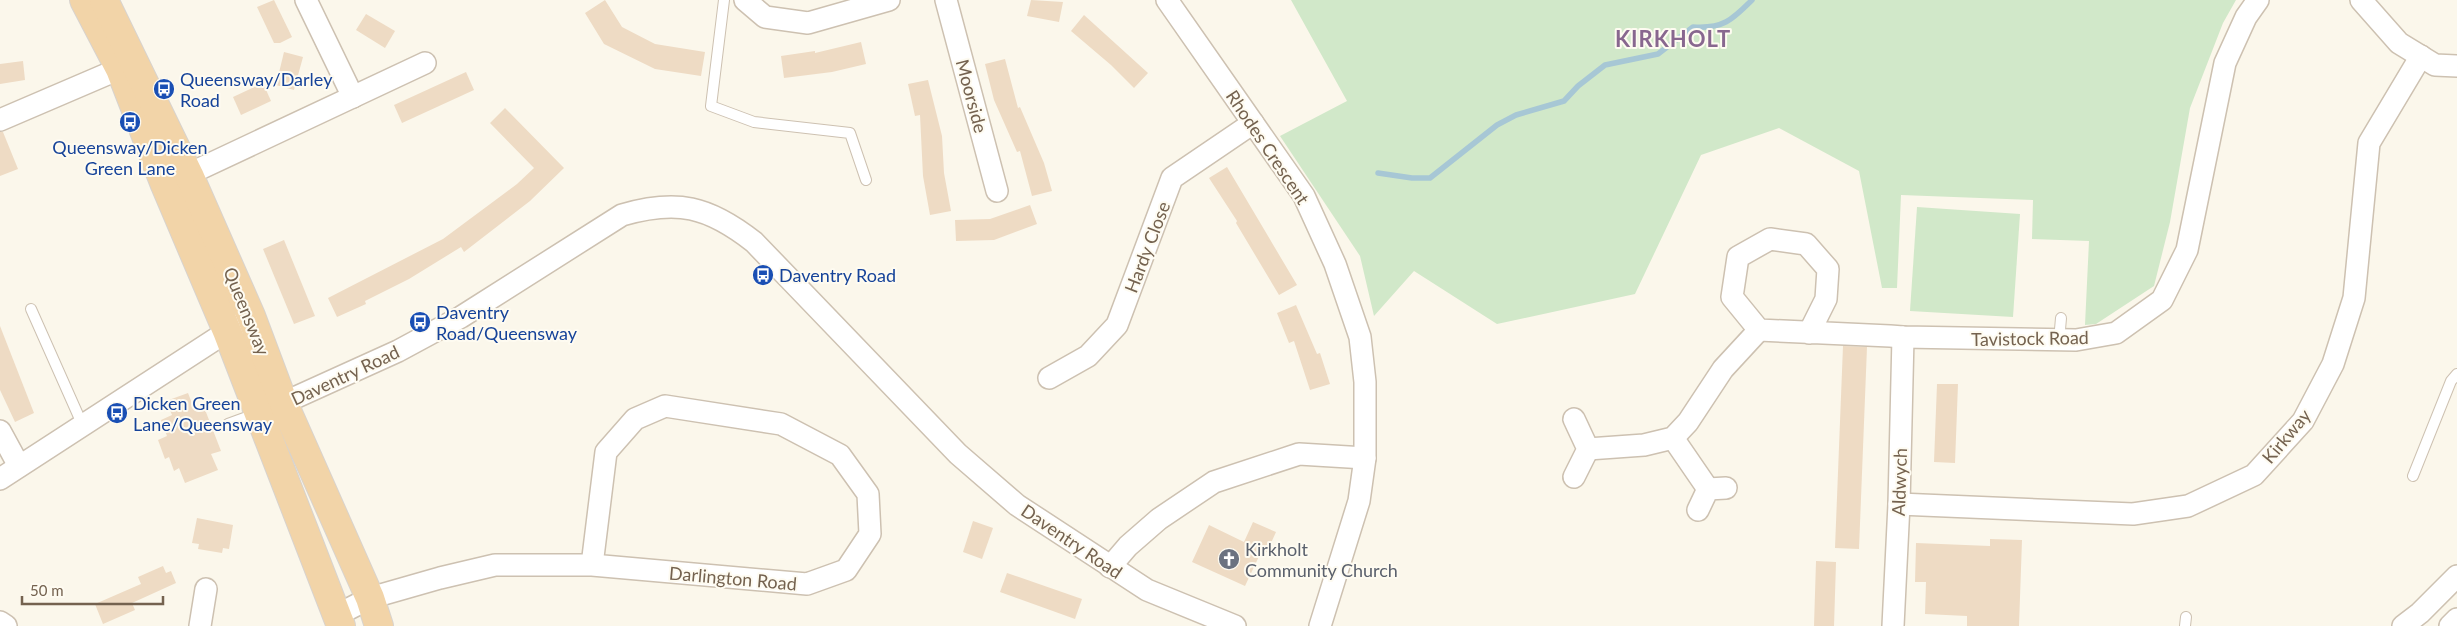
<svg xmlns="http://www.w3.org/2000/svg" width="2457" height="626" font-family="Lato,sans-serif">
<rect width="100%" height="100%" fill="#fbf7eb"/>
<g fill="#d1e8c9">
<polygon points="1291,0 2236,0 2223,23 2190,108 2170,222 2154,286 2096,324 2085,325 2089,241 2032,239 2033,200 1901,195 1897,288 1882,288 1859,171 1779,128 1701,155 1635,294 1497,324 1414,271 1374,316 1360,256 1280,136 1347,101"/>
<polygon points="1917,207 2020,214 2013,317 1910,311"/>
</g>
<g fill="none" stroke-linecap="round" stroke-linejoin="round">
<path stroke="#a7c7d5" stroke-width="5.5" d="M1378,173l34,5h18l67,-53 19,-10 48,-14 14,-15 27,-21 53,-11 35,-27c30,2 39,-7 59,-27"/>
</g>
<g fill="#eedbc4">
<polygon points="274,0 292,37 280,43 274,43 257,7"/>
<polygon points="605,0 622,27 655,44 705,52 701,76 655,69 604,44 585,13"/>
<polygon points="1031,0 1063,2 1059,22 1027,16"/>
<polygon points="366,14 395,31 385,48 356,30"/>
<polygon points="1084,15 1148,73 1134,88 1111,65 1071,31"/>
<polygon points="861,42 866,64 832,72 784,78 781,56 815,51 815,53"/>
<polygon points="284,52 303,57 294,90 276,85"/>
<polygon points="1005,59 1018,108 1020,107 1044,163 1052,191 1032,196 1020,151 1017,152 994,100 985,64"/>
<polygon points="23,61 25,80 0,84 0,64"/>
<polygon points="466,72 474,90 402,123 394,105"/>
<polygon points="928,80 942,136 944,173 951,211 930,215 923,176 920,115 915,116 908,84"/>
<polygon points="263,83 271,101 241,115 233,97"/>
<polygon points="505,108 564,168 530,201 464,252 461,247 409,279 365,301 366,304 337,317 328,298 443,239 517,184 534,168 490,123"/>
<polygon points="0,132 3,132 18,169 0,176"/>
<polygon points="1227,167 1297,285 1279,295 1236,223 1237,221 1209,178"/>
<polygon points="1030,205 1037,224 994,240 956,241 955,220 990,219"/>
<polygon points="284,240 315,316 294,324 263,249"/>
<polygon points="1296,305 1317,354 1320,353 1330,384 1310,390 1294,341 1289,343 1277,313"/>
<polygon points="0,326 34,413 15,422 0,390"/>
<polygon points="1843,346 1867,347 1859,549 1835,548"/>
<polygon points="1937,384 1958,384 1955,463 1934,462"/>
<polygon points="188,393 195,411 204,407 221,451 211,454 218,470 185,483 179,468 174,471 169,457 165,459 158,440 167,436 161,420 172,415 166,401"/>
<polygon points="197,518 233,525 229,549 223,548 222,553 198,549 199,544 192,543"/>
<polygon points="973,521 993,528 982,559 963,552"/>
<polygon points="1253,522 1276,532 1267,552 1262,550 1245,586 1192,562 1209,525 1244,542"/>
<polygon points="1990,539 2022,540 2019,626 1967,626 1967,616 1925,614 1926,582 1915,582 1916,543 1990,546"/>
<polygon points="1816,561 1836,562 1834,626 1814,626"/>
<polygon points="163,566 166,573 171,571 176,583 132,603 135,610 103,624 95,604 141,584 138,577"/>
<polygon points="1007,573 1082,599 1075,619 1000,592"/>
</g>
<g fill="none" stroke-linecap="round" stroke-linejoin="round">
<g stroke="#cdc1b1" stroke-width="12">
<g id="service">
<polyline points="724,0 711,106 754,122 850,133 866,180"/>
<polyline points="31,309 83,426"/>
<polyline points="2059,341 2061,318"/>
<polyline points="228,424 258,413"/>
<polyline points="2413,476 2451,381 2457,374"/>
<polyline points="2185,626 2186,617"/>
</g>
</g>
<g stroke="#cdc1b1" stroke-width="24">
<g id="minor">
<polyline points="306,0 353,97"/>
<polyline points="745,0 765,17 808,23 889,0"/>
<polyline points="946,0 997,191"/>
<polyline points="1167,0 1304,196 1335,264 1360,337 1365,382 1365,458 1359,501 1320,626"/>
<polyline points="2361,0 2399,43 2435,65 2457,66"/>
<polyline points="0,120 133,63"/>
<polyline points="176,180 425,63"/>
<polyline points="1809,333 1826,299 1828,269 1806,244 1770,239 1738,257 1732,297 1759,330 1890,336 1903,337 2076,340 2116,333 2162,300 2187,250 2225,63 2246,17 2258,0"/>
<polyline points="1049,378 1088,356 1117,325 1172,178 1253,123"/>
<path d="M270,409l128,-58 63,-34 161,-102c55,-16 86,-9 132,27l204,212 59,51 130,85 88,36"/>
<polyline points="0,431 19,466"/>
<polyline points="1673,438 1708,489"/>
<polyline points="1588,449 1644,445 1673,438 1688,422 1723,369 1759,330"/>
<polyline points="1574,477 1588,449 1574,419"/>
<polyline points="0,479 251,316"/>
<polyline points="1899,504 2133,514 2188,506 2254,475 2303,421 2333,364 2354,298 2369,143 2421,56"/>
<polyline points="1698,510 1708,489 1726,488"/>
<polyline points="1110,567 1128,546 1159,519 1214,482 1299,454 1365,458"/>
<polyline points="337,615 370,598 440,578 495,565 592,565 606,452 635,419 665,406 781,424 840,455 868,494 870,534 846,570 807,584 592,565"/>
<polyline points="0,622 6,626"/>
<polyline points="200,626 206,589"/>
<polyline points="1893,626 1899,504 1903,337"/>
<polyline points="2403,626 2420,613 2457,576"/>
<polyline points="2450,626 2457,619"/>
</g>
</g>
<g stroke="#d8d3ce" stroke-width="30">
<g id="trunk">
<polyline points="84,0 120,69 165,185 227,331 341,626"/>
<polyline points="104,0 189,175 251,316 284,404 370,598 379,626"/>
</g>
</g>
<use href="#service" stroke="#fff" stroke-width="10"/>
<use href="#minor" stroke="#fff" stroke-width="21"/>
<use href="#trunk" stroke="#f2d4a8" stroke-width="28"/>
</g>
<defs>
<g id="bus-disc" transform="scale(1.125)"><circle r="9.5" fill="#1a4fb4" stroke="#fefbf1"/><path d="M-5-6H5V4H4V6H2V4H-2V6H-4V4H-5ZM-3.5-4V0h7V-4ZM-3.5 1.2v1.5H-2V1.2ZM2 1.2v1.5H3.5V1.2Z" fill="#fff"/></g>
<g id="church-disc" transform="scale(1.125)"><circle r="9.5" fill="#6b7280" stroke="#fefbf1"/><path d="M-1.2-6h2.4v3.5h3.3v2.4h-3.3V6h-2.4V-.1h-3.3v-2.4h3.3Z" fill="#fff"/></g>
</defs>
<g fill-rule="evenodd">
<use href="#bus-disc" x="164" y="89"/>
<use href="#bus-disc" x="130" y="122"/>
<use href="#bus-disc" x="763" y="275"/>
<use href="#bus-disc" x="420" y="322"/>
<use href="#bus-disc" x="117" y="413"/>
<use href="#church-disc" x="1229" y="559"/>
</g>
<g text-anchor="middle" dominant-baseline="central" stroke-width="4" stroke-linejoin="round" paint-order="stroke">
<g font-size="18" fill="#164399" stroke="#fefbf1" text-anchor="start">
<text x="180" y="79">Queensway/Darley<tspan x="180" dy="21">Road</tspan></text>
<text x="130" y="147" text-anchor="middle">Queensway/Dicken<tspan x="130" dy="21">Green Lane</tspan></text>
<text x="779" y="275">Daventry Road</text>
<text x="436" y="312">Daventry<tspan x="436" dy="21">Road/Queensway</tspan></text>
<text x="133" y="403">Dicken Green<tspan x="133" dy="21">Lane/Queensway</tspan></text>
</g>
<g font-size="18" fill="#74624f" stroke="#fefbf1">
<text transform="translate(972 96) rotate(75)">Moorside</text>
<text transform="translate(1268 147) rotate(56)">Rhodes Crescent</text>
<text transform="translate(1147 247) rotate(-69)">Hardy Close</text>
<text transform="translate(247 311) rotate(68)">Queensway</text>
<text transform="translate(2030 338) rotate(-1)">Tavistock Road</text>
<text transform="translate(345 375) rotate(-25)">Daventry Road</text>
<text transform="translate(2286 436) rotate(-50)">Kirkway</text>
<text transform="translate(1899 482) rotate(-88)">Aldwych</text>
<text transform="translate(1072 541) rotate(34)">Daventry Road</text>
<text transform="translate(733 578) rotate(5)">Darlington Road</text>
</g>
<g font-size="18" fill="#5b616d" stroke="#fefbf1" text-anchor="start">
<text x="1245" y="549">Kirkholt<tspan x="1245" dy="21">Community Church</tspan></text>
</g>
<g font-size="22" font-weight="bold" letter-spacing="1" fill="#88678f" stroke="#fefbf1">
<text x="1673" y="38">KIRKHOLT</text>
</g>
</g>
<path d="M22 596v8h141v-8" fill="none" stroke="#74624f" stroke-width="2.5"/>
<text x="30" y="596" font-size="15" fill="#74624f" stroke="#fefbf1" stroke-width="4" paint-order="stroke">50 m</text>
</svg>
